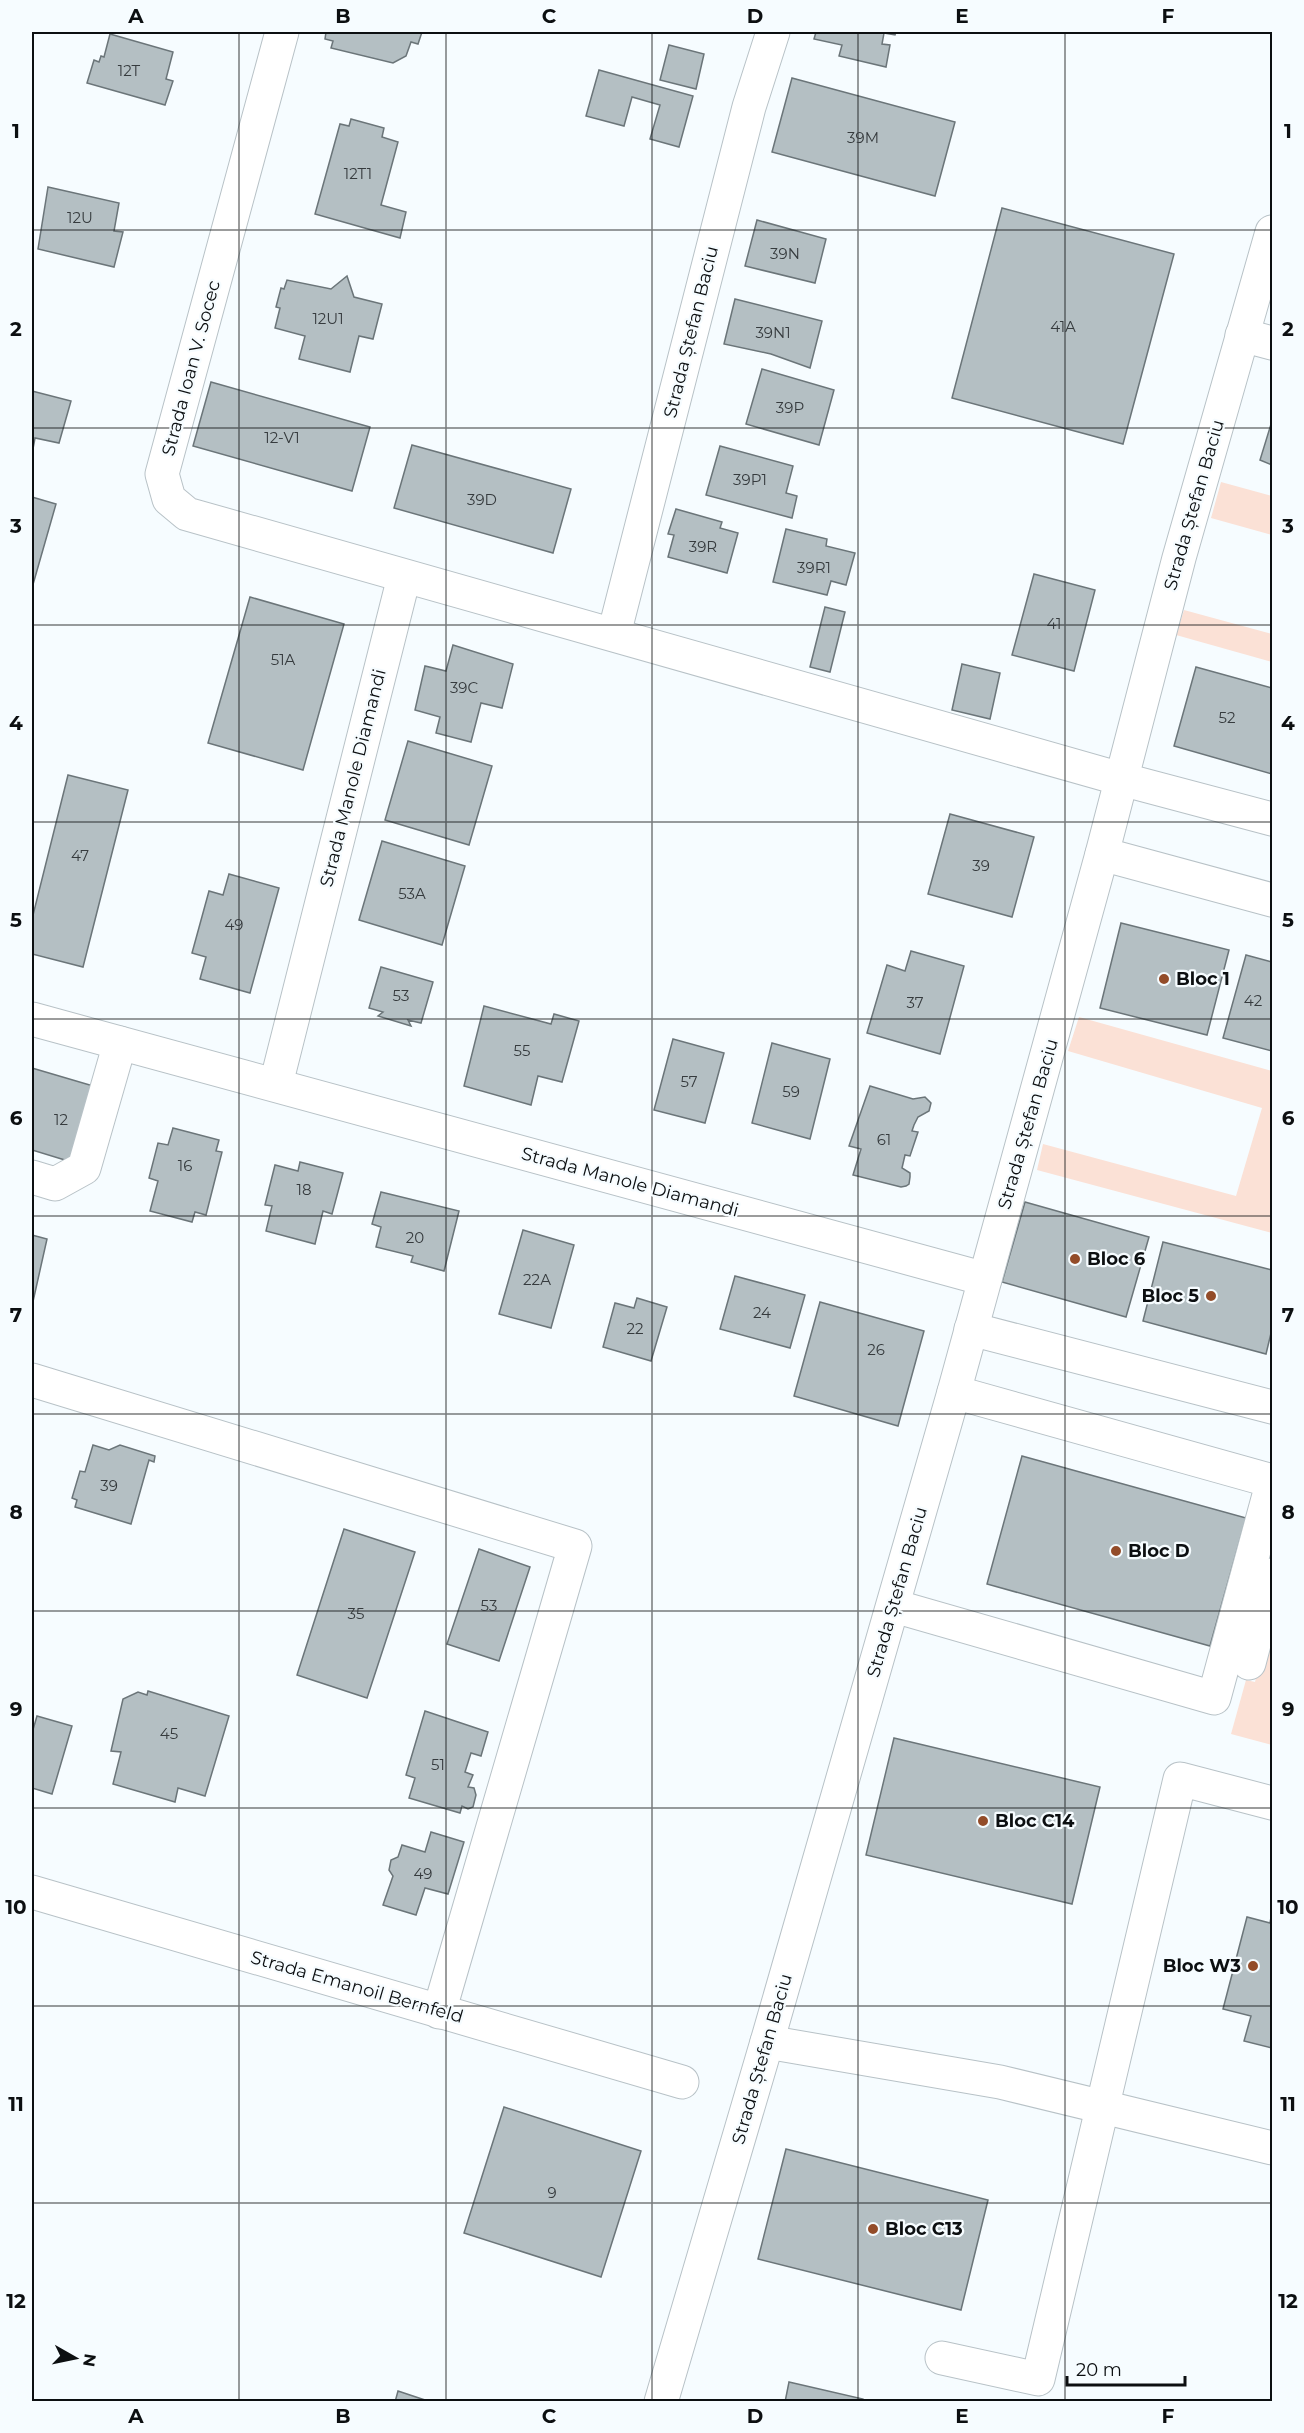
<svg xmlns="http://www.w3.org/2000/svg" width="1304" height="2433" font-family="Montserrat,sans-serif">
<rect width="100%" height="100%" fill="#f6fcff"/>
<g fill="#fbe1d6">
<polygon points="1221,482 1272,496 1272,535 1211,518"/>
<polygon points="1184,610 1272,634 1272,662 1176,635"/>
<polygon points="1079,1017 1272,1071 1272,1233 1037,1170 1043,1144 1236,1196 1262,1108 1068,1051"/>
<polygon points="1272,1615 1272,1745 1231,1734 1246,1680 1255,1682"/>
</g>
<g fill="#b4bfc3" stroke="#6b7579" stroke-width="1.5">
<polygon points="326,32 422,32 418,44 411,42 406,56 393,63 331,48 333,41 325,39"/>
<polygon points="816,32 896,32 895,35 884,33 882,44 890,45 886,67 839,56 842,45 814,39"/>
<polygon points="110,34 173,52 166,79 173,81 165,105 87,83 94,60 99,62 101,56 104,57"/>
<polygon points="669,45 704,54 696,89 660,80"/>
<polygon points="599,70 693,96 679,147 650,139 660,105 632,97 624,126 586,116"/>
<polygon points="792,78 955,122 935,196 772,152"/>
<polygon points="351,119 384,128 382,137 398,142 381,205 406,212 400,238 315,214 340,124 349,126"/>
<polygon points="48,187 119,203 114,231 123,232 114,267 38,249"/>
<polygon points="1002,208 1174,254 1123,444 952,398"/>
<polygon points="757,220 826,239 815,283 745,266"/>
<polygon points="347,276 354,297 382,304 373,339 359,336 350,372 299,359 305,336 275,328 280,308 276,307 281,288 284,289 287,280 331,289"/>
<polygon points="735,299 822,321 810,368 771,354 724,344"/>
<polygon points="762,369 834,390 819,445 746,424"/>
<polygon points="211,382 370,427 352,491 193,446"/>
<polygon points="32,391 71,401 59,443 35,438 32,454"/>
<polygon points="1272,421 1272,465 1260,460"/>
<polygon points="412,445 571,489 553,553 394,508"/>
<polygon points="720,446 793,466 786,493 797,496 792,518 706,495"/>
<polygon points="32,497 56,504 32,588"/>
<polygon points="676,509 722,522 720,528 738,533 727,573 668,557 674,535 668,534"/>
<polygon points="786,529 827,539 826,546 855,553 846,585 831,581 827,595 773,582"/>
<polygon points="1034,574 1095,590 1074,671 1012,655"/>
<polygon points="250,597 344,624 303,770 208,743"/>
<polygon points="825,607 845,612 830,672 810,667"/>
<polygon points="453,645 513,664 502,708 481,703 471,742 436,733 440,717 415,710 425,666 446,671"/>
<polygon points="962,664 1000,673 990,719 952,710"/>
<polygon points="1196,667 1272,688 1272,774 1174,746"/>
<polygon points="408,741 492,766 469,845 385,820"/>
<polygon points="68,775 128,790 83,967 32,954 32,919"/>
<polygon points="950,814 1034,837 1012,917 928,894"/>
<polygon points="382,841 465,866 442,945 359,920"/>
<polygon points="229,874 279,888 250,993 200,979 206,957 192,953 209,891 223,895"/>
<polygon points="1121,923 1229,950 1207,1035 1100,1008"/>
<polygon points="911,951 964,966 940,1054 867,1033 887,965 905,971"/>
<polygon points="1246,955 1272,962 1272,1051 1223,1038"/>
<polygon points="381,967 433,982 421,1023 408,1020 411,1026 378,1016 383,1012 369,1008"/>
<polygon points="484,1006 551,1024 554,1014 579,1021 562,1082 538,1076 531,1105 464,1086"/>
<polygon points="673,1039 724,1053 705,1123 654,1110"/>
<polygon points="772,1043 830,1059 810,1139 752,1123"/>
<polygon points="32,1068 100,1088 78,1164 32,1150"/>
<polygon points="870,1086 913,1099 925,1097 931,1103 929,1111 918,1117 914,1125 912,1131 918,1132 910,1156 905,1155 902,1168 910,1173 910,1177 909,1184 906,1186 901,1187 853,1175 861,1149 849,1146"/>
<polygon points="173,1128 219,1140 216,1151 222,1152 206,1215 195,1212 192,1222 150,1211 158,1181 149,1178 158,1143 168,1145"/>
<polygon points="300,1162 343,1173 332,1214 323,1211 315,1244 266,1231 272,1206 265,1205 275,1165 298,1171"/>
<polygon points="381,1192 459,1211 444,1271 411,1262 413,1256 376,1247 381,1227 372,1224"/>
<polygon points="1025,1202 1149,1237 1126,1317 1002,1282"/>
<polygon points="523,1230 574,1245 551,1328 499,1314"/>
<polygon points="32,1235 47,1239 32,1306"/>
<polygon points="1163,1242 1272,1270 1272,1329 1266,1354 1143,1321"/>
<polygon points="735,1276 805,1295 790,1348 720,1329"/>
<polygon points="637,1298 667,1307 651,1361 603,1347 615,1303 634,1308"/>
<polygon points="820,1302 924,1331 898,1426 794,1396"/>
<polygon points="93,1445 109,1450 120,1445 155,1456 154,1462 149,1460 131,1524 75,1507 77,1500 72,1498 80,1471 85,1472"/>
<polygon points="1022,1456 1246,1518 1210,1646 987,1584"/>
<polygon points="344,1529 415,1552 367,1698 297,1675"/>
<polygon points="479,1549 530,1567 499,1661 447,1644"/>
<polygon points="148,1691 229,1716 205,1796 178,1788 175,1802 113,1784 121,1752 111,1751 123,1699 138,1692 147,1695"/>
<polygon points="425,1711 488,1732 481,1756 471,1753 465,1772 473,1775 468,1787 474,1788 476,1795 473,1807 468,1809 462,1806 460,1813 409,1798 415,1778 406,1775"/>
<polygon points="37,1716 72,1726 52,1794 32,1788 32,1733"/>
<polygon points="894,1738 1100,1787 1072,1904 866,1855"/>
<polygon points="431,1832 464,1842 448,1894 425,1888 416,1915 383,1905 393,1876 389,1870 391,1860 398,1857 402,1845 425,1852"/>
<polygon points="1272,1912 1272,2048 1244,2041 1251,2016 1223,2009 1247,1917 1270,1923"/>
<polygon points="504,2107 641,2151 601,2277 464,2233"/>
<polygon points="786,2149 988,2200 961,2310 758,2259"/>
<polygon points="789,2382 863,2399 863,2402 785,2402"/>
<polygon points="398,2391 431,2402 395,2402"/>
</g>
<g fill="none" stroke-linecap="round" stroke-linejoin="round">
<g stroke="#b8c2c7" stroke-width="35">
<g id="minor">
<polyline points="282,32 162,474 169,499 187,514 1121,779 1272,819"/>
<polyline points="1242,335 1272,343"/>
<polyline points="614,634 749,107 773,32"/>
<polyline points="1102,854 1272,900"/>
<polyline points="32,1019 985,1279"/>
<polyline points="276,1084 404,577"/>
<polyline points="32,1177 55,1184 84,1168 120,1043"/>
<polyline points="971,1329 1272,1407"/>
<polyline points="32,1380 575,1546 439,2012"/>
<polyline points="954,1392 1272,1481"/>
<polyline points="894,1606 1214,1698 1272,1484"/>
<polyline points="1249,1663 1272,1575"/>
<polyline points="32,1892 682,2082"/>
<polyline points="767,2042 1000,2082 1272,2148"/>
<polyline points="942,2358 1038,2379 1180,1779 1272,1803"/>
<polyline points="661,2402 767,2042 954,1392 1102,854 1179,558 1272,232"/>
</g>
</g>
<use href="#minor" stroke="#fff" stroke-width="33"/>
</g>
<path fill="none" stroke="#0c0f11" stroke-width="1.5" stroke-opacity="0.55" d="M239,32v2370M446,32v2370M652,32v2370M858,32v2370M1065,32v2370M32,230h1240M32,428h1240M32,625h1240M32,822h1240M32,1019h1240M32,1216h1240M32,1414h1240M32,1611h1240M32,1808h1240M32,2006h1240M32,2203h1240"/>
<g fill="#934c29" stroke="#f6fcff" stroke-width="2">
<circle cx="1164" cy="979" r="6"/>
<circle cx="1075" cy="1259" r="6"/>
<circle cx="1211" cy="1296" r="6"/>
<circle cx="1116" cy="1551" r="6"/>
<circle cx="983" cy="1821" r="6"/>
<circle cx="1253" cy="1966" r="6"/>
<circle cx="873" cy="2229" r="6"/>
</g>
<g text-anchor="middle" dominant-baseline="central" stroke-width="4.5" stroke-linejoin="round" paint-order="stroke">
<g font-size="15" fill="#363b3e">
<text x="129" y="70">12T</text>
<text x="863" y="137">39M</text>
<text x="358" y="173">12T1</text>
<text x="80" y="217">12U</text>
<text x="785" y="253">39N</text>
<text x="328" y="318">12U1</text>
<text x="1063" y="326">41A</text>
<text x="773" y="332">39N1</text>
<text x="790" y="407">39P</text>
<text x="282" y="437">12-V1</text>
<text x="750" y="479">39P1</text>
<text x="482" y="499">39D</text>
<text x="703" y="546">39R</text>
<text x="814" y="567">39R1</text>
<text x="1054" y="623">41</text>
<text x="283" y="659">51A</text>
<text x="464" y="687">39C</text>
<text x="1227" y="717">52</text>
<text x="80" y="855">47</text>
<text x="981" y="865">39</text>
<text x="412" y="893">53A</text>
<text x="234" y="924">49</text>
<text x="401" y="995">53</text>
<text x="1253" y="1000">42</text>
<text x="915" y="1002">37</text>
<text x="522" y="1050">55</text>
<text x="689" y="1081">57</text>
<text x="791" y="1091">59</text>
<text x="61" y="1119">12</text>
<text x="884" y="1139">61</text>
<text x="185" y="1165">16</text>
<text x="304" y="1189">18</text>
<text x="415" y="1237">20</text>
<text x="537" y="1279">22A</text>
<text x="762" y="1312">24</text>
<text x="635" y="1328">22</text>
<text x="876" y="1349">26</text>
<text x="109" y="1485">39</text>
<text x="489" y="1605">53</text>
<text x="356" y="1613">35</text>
<text x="169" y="1733">45</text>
<text x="438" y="1764">51</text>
<text x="423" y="1873">49</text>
<text x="552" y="2192">9</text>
</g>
<g font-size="18" fill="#0c0f11" stroke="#f6fcff">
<text transform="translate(691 332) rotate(-76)">Strada Ștefan Baciu</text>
<text transform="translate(191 368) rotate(-75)">Strada Ioan V. Socec</text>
<text transform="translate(1194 505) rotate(-74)">Strada Ștefan Baciu</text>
<text transform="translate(353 778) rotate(-76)">Strada Manole Diamandi</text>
<text transform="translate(1028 1124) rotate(-74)">Strada Ștefan Baciu</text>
<text transform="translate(630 1182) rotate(15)">Strada Manole Diamandi</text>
<text transform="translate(897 1592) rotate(-74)">Strada Ștefan Baciu</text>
<text transform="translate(357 1987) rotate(16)">Strada Emanoil Bernfeld</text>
<text transform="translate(762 2059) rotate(-74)">Strada Ștefan Baciu</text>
</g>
<g font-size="18" font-weight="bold" fill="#0c0f11" stroke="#f6fcff" text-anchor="start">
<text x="1176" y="979">Bloc 1</text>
<text x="1087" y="1259">Bloc 6</text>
<text x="1199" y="1296" text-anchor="end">Bloc 5</text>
<text x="1128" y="1551">Bloc D</text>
<text x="995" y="1821">Bloc C14</text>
<text x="1241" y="1966" text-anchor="end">Bloc W3</text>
<text x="885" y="2229">Bloc C13</text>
</g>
</g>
<rect width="1304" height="2433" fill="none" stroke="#f6fcff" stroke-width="66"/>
<g transform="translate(75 2358) rotate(99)" stroke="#f6fcff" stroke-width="4.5" paint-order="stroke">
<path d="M0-4.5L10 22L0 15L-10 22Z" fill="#0c0f11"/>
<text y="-9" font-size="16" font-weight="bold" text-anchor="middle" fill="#0c0f11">N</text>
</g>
<path d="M1067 2376v9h118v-9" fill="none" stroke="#0c0f11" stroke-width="3"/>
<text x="1076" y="2376" font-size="18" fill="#0c0f11" stroke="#f6fcff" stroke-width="4.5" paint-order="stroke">20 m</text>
<rect x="33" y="33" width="1238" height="2367" fill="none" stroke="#0c0f11" stroke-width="2"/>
<g font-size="20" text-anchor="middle" font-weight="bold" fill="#0c0f11">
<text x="136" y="23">A</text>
<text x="343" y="23">B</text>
<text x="549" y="23">C</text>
<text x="755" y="23">D</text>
<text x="962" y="23">E</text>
<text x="1168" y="23">F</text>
<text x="16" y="138">1</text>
<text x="1288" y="138">1</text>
<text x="16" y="336">2</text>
<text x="1288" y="336">2</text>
<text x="16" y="533">3</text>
<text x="1288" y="533">3</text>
<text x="16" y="730">4</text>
<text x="1288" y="730">4</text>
<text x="16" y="927">5</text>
<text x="1288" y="927">5</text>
<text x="16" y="1125">6</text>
<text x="1288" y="1125">6</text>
<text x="16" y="1322">7</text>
<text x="1288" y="1322">7</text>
<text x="16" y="1519">8</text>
<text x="1288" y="1519">8</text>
<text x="16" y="1716">9</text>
<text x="1288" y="1716">9</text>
<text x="16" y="1914">10</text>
<text x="1288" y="1914">10</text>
<text x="16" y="2111">11</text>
<text x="1288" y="2111">11</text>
<text x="16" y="2308">12</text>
<text x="1288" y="2308">12</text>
<text x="136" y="2423">A</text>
<text x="343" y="2423">B</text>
<text x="549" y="2423">C</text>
<text x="755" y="2423">D</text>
<text x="962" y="2423">E</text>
<text x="1168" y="2423">F</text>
</g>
</svg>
